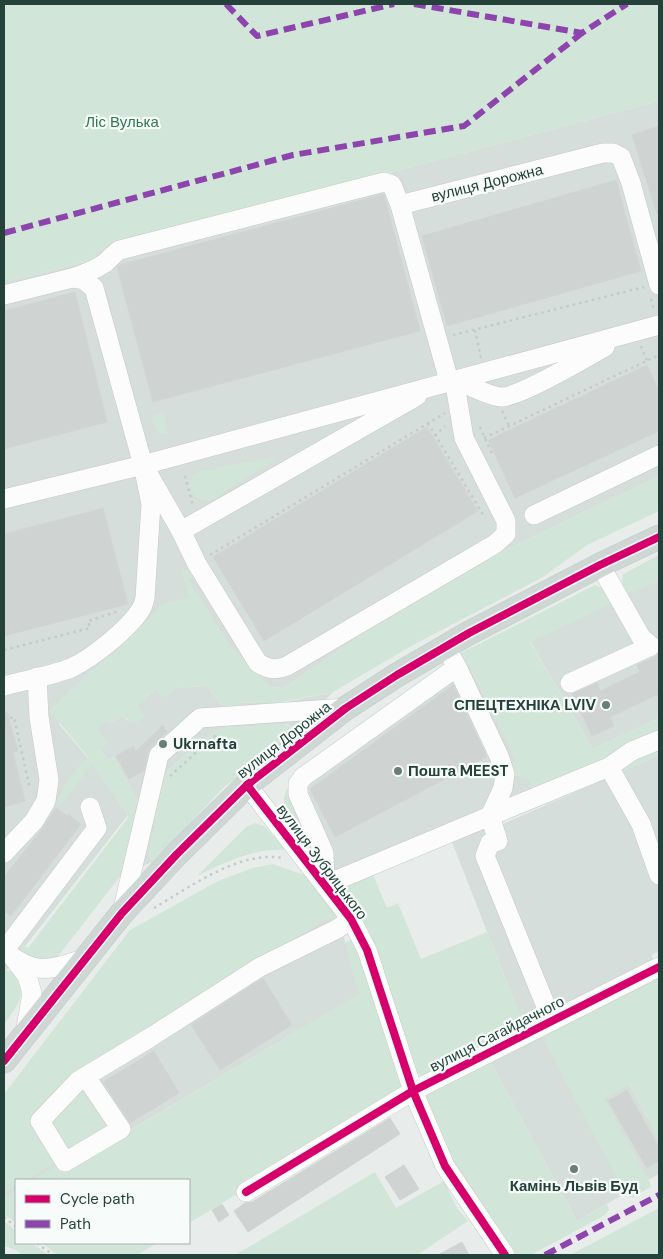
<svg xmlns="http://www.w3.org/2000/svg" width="663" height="1259" font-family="'DM Sans',sans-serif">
<rect width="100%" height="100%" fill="#e8edeb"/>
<g fill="#d6dedb">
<polygon points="659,101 659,476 499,553 395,612 284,688 269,687 228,643 188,581 189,598 59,724 88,758 128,815 4,973 4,282 97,259 95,251"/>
<polygon points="659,580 659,718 593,749 530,641"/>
<polygon points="459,654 464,658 471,669 517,761 509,766 528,777 534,789 331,874 318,858 303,833 291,809 293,801 288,787 444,664 442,663"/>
<polygon points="207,686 222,706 240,708 239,703 260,702 272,705 333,692 292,733 292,727 287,724 223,728 214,731 170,768 165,777 157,812 150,859 156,860 121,876 137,800 114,757 107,760 100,749 97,727 107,720 109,723 123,716 128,721 136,706 155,689"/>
<polygon points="659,755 659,951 652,955 653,960 524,1026 452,842 488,825 503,824"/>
<polygon points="308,892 344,938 360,994 46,1180 16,1180 16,1198 9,1202 4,1192 4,1140"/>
<polygon points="588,1009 659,1139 659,1174 577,1221 490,1061"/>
</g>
<g fill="#d1e6d8">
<polygon points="4,4 659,4 659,101 95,251 97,259 4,282"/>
<path d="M163,413l5,22c-12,2 -14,-10 -16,-19z"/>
<path d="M272,457l1,4 -63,40c-12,-1 -16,-4 -21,-15l4,-10 8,-5z"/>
<path d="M659,476v35l-72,34 -44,32 -128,67 -82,48 -72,14 -1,-4 -20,1v5l-18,-2 -15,-20 -31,2 -11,10 -10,-9 -19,17 9,10 -8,6 -5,1 -9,-7 -14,7 -3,-2 -9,6 10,16 -7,7 7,10 7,-3 23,43 -13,71 -68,88c-5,0 -11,2 -17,2 -8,-1 -20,-9 -18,-18l7,5 99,-129 1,-4 -36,-51 -28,37 -5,5 -2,-2c6,-19 16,-33 31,-47l-39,-47 117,-108 22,-4 -6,-28h11l4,5 -9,5 40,63 41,44 15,1 111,-76 104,-59z"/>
<polygon points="659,555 659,580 627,596 622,582 623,574"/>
<polygon points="595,585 610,592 615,602 530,642 593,749 659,718 659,734 614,755 534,789 528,777 514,776 509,766 517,761 471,669 464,658 459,654"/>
<polygon points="284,724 291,727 291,735 222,789 157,859 152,860 148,854 162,787 165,777 170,768 214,731 222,728"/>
<polygon points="659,745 659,755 621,772 617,765"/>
<path d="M288,787l5,14 -2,8 12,24 15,25c-12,-15 -36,-39 -34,-59 0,-4 3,-9 4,-12z"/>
<path d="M255,823l9,3 22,24c-33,-2 -60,12 -89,26l49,-49z"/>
<polygon points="273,864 307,876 339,920 333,923 328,918 76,1073 32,1129 58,1161 26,1180 16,1180 16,1186 5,1193 6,1196 16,1190 16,1223 4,1214 4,1094 130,930 218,881 253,868"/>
<path d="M372,872l15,36 11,-5 23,56 66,-27 37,94 -102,51 -6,-5c-16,-49 -32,-99 -52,-147 -4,-9 -20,-29 -17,-37 3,-9 17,-12 25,-16z"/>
<polygon points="353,938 403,1084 403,1092 399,1096 189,1223 189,1180 33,1180 59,1164 64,1170 359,994 345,943"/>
<path d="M5,970c6,1 9,3 12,9 10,19 -2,30 -13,45z"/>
<polygon points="659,974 659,1139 629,1084 604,1099 649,1180 651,1187 633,1197 629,1197 625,1193 541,1035"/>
<polygon points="490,1061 577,1221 607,1204 609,1210 605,1215 531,1255 513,1255 459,1173 423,1096"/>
<polygon points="79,1091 83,1092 92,1106 95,1106 111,1128 70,1150 67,1149 52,1122"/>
<polygon points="375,1172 396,1208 444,1181 457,1208 468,1221 417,1255 235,1255"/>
<polygon points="659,1208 659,1255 570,1255"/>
<polygon points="4,1221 16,1231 16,1243 32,1243 48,1255 22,1255 16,1250 4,1246"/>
<polygon points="42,1243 157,1243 137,1255 57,1255"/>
</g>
<g fill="#cfd4d2" stroke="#d1d6d4">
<polygon points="659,126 659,214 657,214 632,135"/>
<polygon points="616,180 641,271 447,326 422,236"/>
<polygon points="384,194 420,331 153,402 117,267 119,265"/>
<polygon points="75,292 107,422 4,449 4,311"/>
<polygon points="647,365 659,391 659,431 515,498 488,440"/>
<polygon points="427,427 478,511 264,641 213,557"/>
<polygon points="103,508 128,604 4,636 4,534"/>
<polygon points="659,655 659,694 610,717 614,726 592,736 572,694 597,683 600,691 640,672 637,665"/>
<polygon points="453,685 487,757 335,837 310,789"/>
<polygon points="7,712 18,751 13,752 25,801 4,807 4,713"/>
<polygon points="163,725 167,732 151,747 148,752 144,771 129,779 116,756 133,746 136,751"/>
<polygon points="56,808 67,816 68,814 81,824 11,916 4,911 4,877 42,829"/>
<polygon points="263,978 292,1025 220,1070 191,1025"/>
<polygon points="154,1051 179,1093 130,1123 103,1082"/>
<polygon points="627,1090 659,1148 659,1161 647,1168 608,1101"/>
<polygon points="390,1118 400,1134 248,1232 234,1211 245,1203 252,1202"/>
<polygon points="404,1165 419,1189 400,1200 385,1177"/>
<polygon points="222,1204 229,1215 219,1222 212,1210"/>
<polygon points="462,1242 469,1255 438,1255"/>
</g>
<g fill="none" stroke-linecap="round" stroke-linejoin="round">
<g stroke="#c5cac8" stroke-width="20">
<g id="minor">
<polyline points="400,205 603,153 613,153 621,157 631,183 659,285"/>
<path d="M72,278c12,-4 23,-8 33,-15 5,-4 9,-10 15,-13l264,-68 8,3 8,20 49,176"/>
<path d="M4,295l68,-17 12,2 10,8 49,177 8,39 -6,94c-1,4 -2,8 -4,11 -11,19 -50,50 -70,59 -21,8 -45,12 -67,18"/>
<path d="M454,379c13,5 33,17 47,18 17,1 86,-40 104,-50"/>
<path d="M143,465l38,66 16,33 61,99c12,7 17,7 29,3l208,-122 11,-10v-13l-42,-83 -10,-59"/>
<polyline points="4,499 143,465 659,325"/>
<polyline points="534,515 659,455"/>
<polyline points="181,531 417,396"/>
<polyline points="445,646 457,667 303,777 298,784 298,794 324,853 325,885 490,816 503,788 505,774 499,756 457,667"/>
<polyline points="570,683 651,646 641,637 600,565"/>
<polyline points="609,767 641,824 659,875"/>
<polyline points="247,785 351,919 367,950 413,1091 445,1166 505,1255"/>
<polyline points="4,853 34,821 46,801 49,780 39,717 37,677"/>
<polyline points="122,913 159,755 200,718 346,708"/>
<polyline points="4,951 97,828 90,807"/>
<path d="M4,951c33,25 44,19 80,8"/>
<polyline points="15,960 27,976 32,993 25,1034"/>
<polyline points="552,1021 485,856 490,843 498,841 490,816 609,767 632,751 659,740"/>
<polyline points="86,1077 121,1129 65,1162 40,1121 78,1081 151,1037 260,967 337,929 351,919"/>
<polyline points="246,1192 413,1091 659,967"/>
</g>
</g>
<g stroke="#c3ccc9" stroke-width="25">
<polyline id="major" points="4,1061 122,913 177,854 247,785 346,708 397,675 469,633 600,565 659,537"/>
</g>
<g stroke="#c3ccca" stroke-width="2.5" stroke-dasharray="2.5 4" stroke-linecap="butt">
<polyline points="651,299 654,310"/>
<polyline points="475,330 481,358"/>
<polyline points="453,335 644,287"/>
<polyline points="641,346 647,361"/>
<polyline points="502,411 509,426"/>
<polyline points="428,423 485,518"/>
<polyline points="480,427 492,454"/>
<polyline points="435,436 445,426"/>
<polyline points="484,438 659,355"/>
<polyline points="185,476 193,506"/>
<polyline points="210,555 445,413"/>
<polyline points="4,650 90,628 88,621 119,611"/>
<polyline points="4,720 14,717 30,789"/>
<polyline points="170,776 218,733"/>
<path d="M154,908c36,-21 86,-58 129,-50"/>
<polyline points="4,1217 16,1227"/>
<polyline points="37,1243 53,1255"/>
</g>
<use href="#minor" stroke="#fcfcfc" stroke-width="19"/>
<use href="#major" stroke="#cfd7d5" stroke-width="24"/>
<g stroke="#8e44ad" stroke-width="6" stroke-dasharray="12 6" stroke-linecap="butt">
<polyline points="226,4 257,36 394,4"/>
<polyline points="414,4 582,33 627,4"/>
<polyline points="4,233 293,155 464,126 582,33"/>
<polyline points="545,1255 659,1195"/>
</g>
<g stroke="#f7fbf9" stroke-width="11">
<g id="cycleway">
<polyline points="247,785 351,919 367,950 413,1091 445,1166 505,1255"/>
<polyline points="4,1061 122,913 177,854 247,785 346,708 397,675 469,633 600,565 659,537"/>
<polyline points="246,1192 413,1091 659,967"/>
</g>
</g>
<use href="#cycleway" stroke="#d6006c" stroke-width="8"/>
</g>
<g fill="#697e78" stroke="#f7fbf9" stroke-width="2">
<circle cx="606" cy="705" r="5"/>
<circle cx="163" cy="744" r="5"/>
<circle cx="398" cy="771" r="5"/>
<circle cx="574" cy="1169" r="5"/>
</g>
<g text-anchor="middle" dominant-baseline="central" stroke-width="4.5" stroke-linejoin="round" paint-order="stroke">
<g font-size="15" fill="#2d7a4b" stroke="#f7fbf9">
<text x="122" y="122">Ліс Вулька</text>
</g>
<g font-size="15" fill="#24423a" stroke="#f7fbf9">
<text transform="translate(487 183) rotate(-14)">вулиця Дорожна</text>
<text transform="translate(284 740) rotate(-38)">вулиця Дорожна</text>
<text transform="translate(322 862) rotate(53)">вулиця Зубрицького</text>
<text transform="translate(497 1034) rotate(-27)">вулиця Сагайдачного</text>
</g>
<g font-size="15" font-weight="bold" fill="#24423a" stroke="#f7fbf9" text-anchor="start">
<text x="596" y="705" text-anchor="end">СПЕЦТЕХНІКА LVIV</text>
<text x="173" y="744">Ukrnafta</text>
<text x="408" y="771">Пошта MEEST</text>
<text x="574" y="1186" text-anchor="middle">Камінь Львів Буд</text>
</g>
</g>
<rect width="663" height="1259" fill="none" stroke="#24423a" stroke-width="10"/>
<rect x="15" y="1179" width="175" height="65" fill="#f7fbf9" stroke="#a3b1ad"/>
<rect x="25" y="1195" width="25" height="8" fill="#d6006c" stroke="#a3b1ad"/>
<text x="60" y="1204" font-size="15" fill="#24423a">Cycle path</text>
<rect x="25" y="1220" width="25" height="8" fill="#8e44ad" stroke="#a3b1ad"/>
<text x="60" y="1229" font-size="15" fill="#24423a">Path</text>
</svg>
